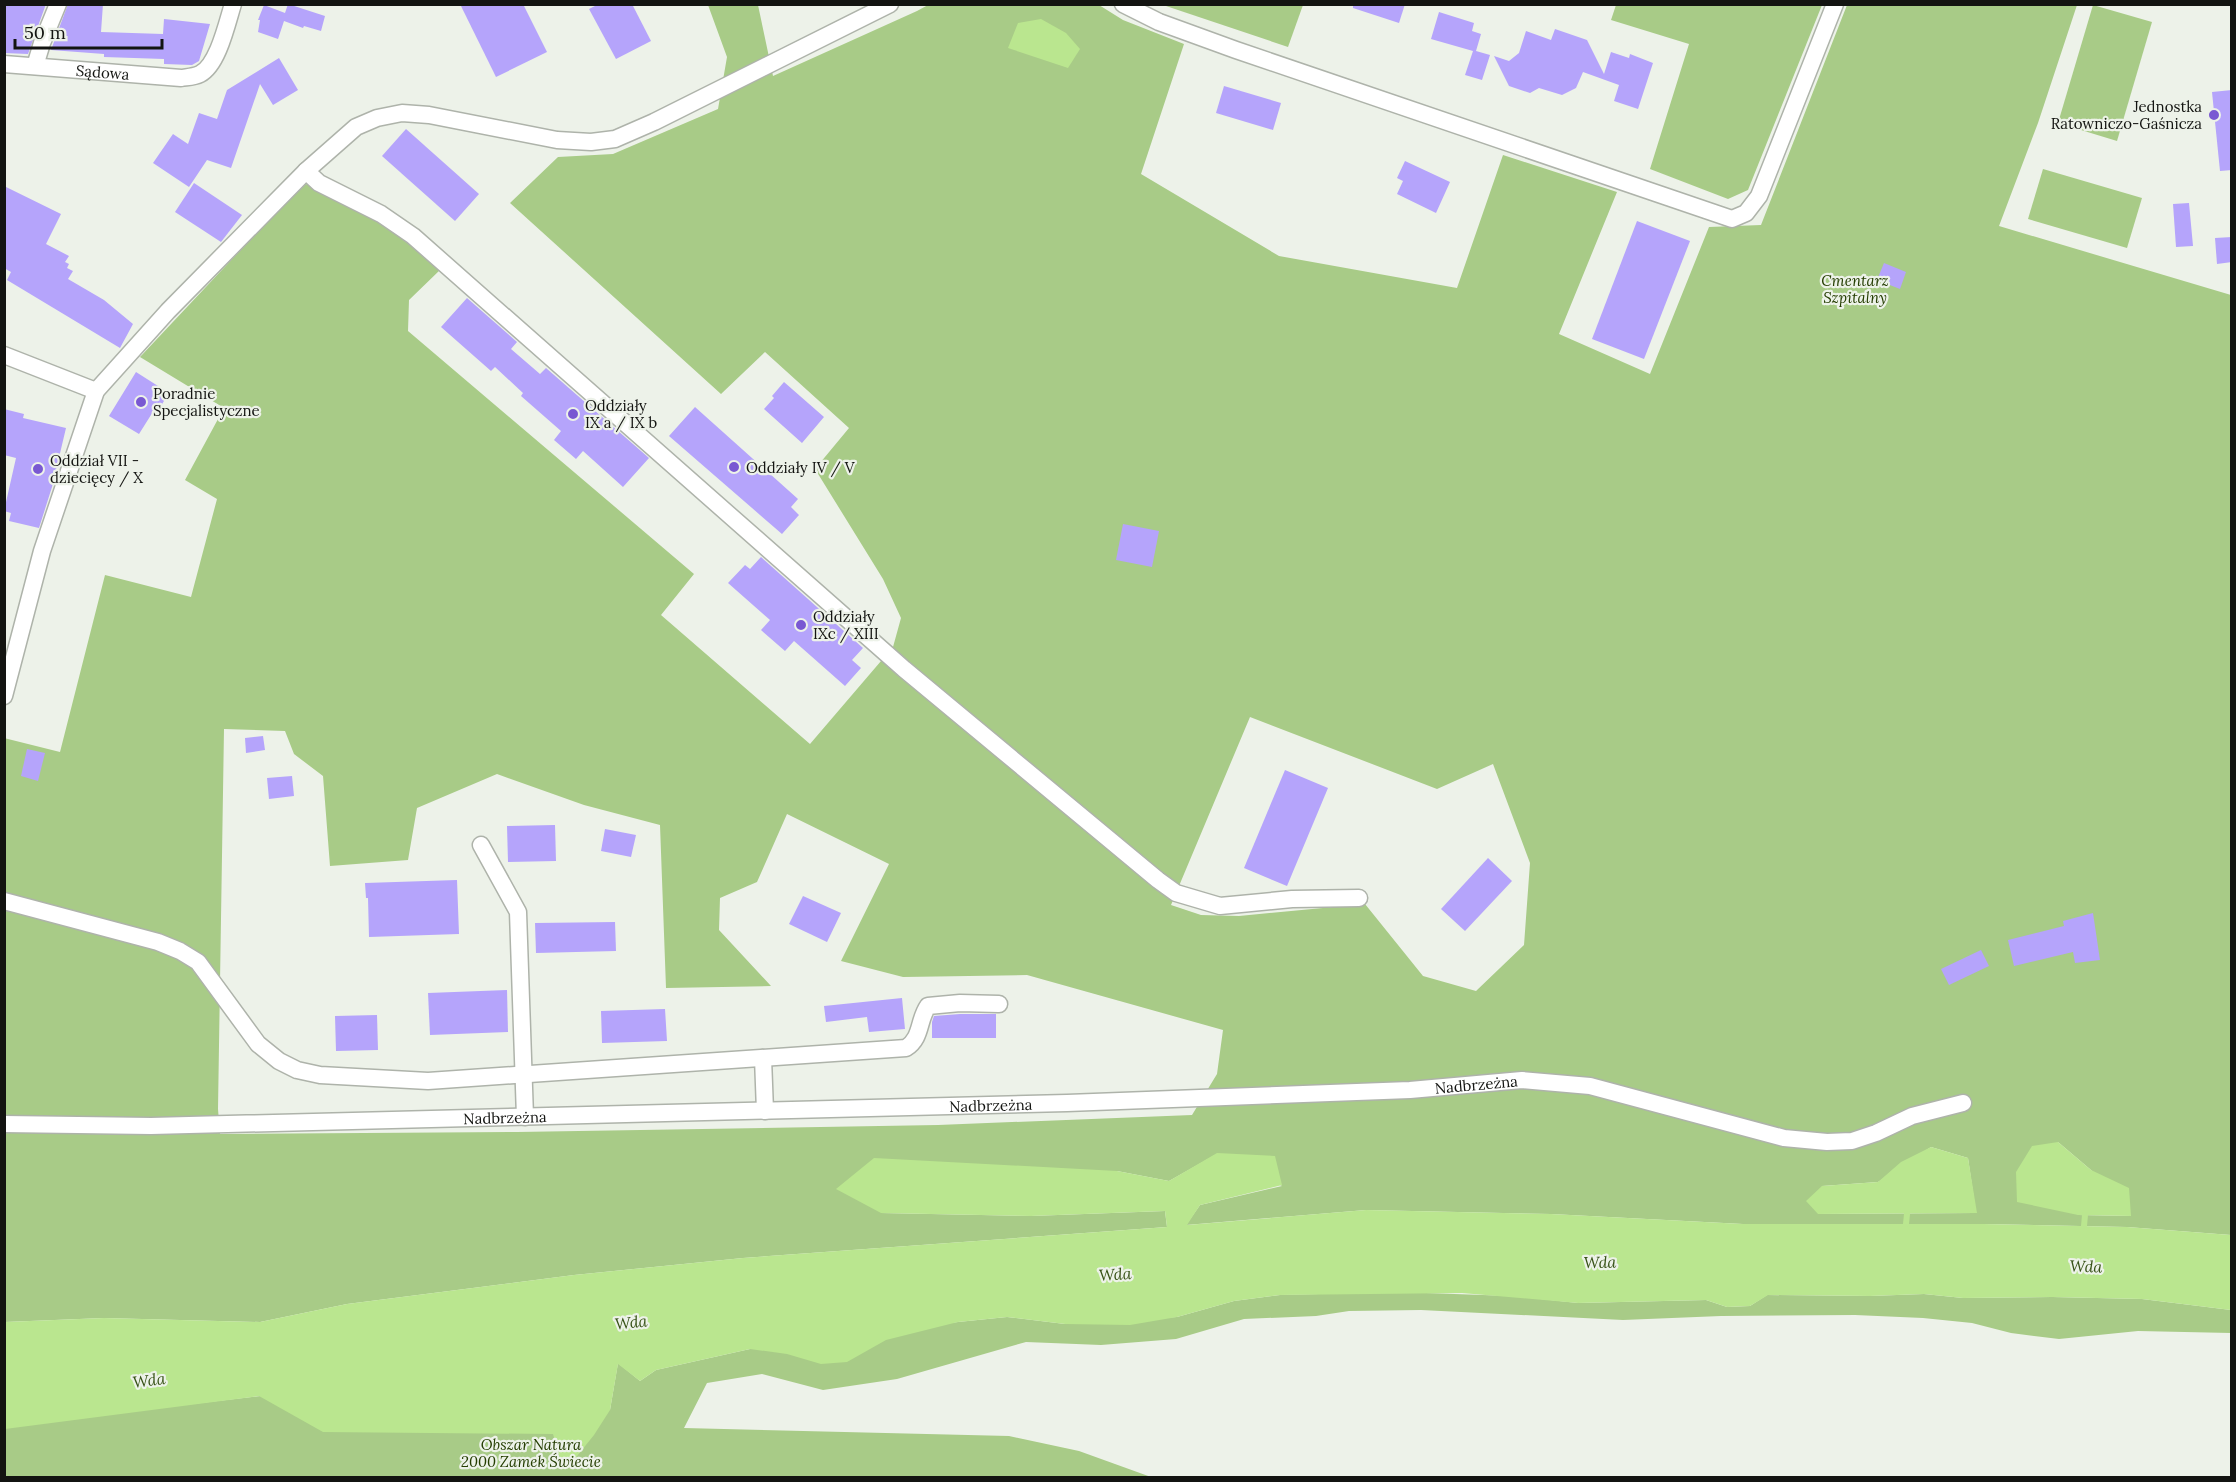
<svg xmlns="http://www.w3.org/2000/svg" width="2236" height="1482" font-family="Lora,serif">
<rect width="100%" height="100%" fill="#edf2e9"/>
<g fill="#a8cb87" fill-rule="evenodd">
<path d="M708,5h50l15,71 144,-65 11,-6h171l24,15 61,24 -43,130 138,82 178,32 46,-133 114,37 -58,142 91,40 59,-147 52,-2 86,-220h230l-39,118 -39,103 232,69v940l-104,-8 -143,-3h-241l-192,-10 -185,-4 -180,15 14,-20 82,-19 -65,-32 -48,27 -52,-10 -236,42 150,3 134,-5 2,16 -424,31 -169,17 -227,29 -87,18 -156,-4 -99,4 -1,-584 56,14 45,-177 86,22 26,-98 -32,-19 39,-72 -84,-51 143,-152 23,-21c51,19 94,50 134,86l-31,30 -1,31 286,243 -33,41 149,129 83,-97 8,-29 -18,-39 -68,-110 34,-41 -84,-76 -44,42 -211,-191 48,-46 55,-3 105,-45 9,-52zM1250,717l187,72 56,-25 37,99 -6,82 -48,46 -53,-15 -58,-72 -126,12 -38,-1 -30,-10zM224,729l61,2 9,23 29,22 7,90 78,-6 9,-52 80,-34 87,31 76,20 6,163 105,-2 -52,-56 1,-32 37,-16 30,-68 102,50 -48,97 62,16 124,-2 196,55 -6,44 -25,41 -254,10 -421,7 -297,2 -2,-25zM2058,1142l33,28 40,46 -53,-1zM1931,1147l37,11 8,55 -158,1 4,-28 56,-4z"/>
<polygon points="1163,5 1303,4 1303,5 1288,47"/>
<polygon points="1616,5 1822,5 1748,190 1728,199 1650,169 1689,44 1611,20"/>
<polygon points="2093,5 2152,22 2117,141 2058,123"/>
<polygon points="2043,169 2142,198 2127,248 2028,219"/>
<polygon points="1398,1292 1511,1296 1578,1303 1706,1300 1727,1307 1750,1306 1767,1295 1870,1296 1924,1294 1963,1298 2052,1297 2142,1299 2231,1310 2231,1333 2138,1331 2059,1339 2011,1333 1972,1323 1923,1318 1855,1315 1721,1316 1623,1320 1421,1310 1349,1311 1316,1316 1244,1319 1176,1339 1101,1345 1026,1342 897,1379 823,1390 762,1374 707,1383 684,1428 1009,1436 1079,1451 1151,1477 5,1478 4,1426 372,1383 610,1410 618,1363 640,1381 656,1370 750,1349 958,1322 1007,1317 1065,1324 1177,1317 1234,1301 1280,1295"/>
</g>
<g fill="#bae68f">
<polygon points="1041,19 1066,33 1080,49 1068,68 1008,48 1018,23"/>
<polygon points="2058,1142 2091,1170 2129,1188 2131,1216 2078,1215 2017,1202 2016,1172 2032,1146"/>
<polygon points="1931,1147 1968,1158 1977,1213 1818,1214 1806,1201 1822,1186 1878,1182 1901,1162"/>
<polygon points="1217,1153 1275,1156 1282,1185 1200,1205 1187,1225 1366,1210 1551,1214 1743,1224 1984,1224 2127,1227 2231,1235 2231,1310 2142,1299 2052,1297 1963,1298 1924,1294 1870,1296 1768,1295 1750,1306 1727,1307 1706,1300 1578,1303 1462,1293 1280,1295 1234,1301 1177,1317 1130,1325 1065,1324 1007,1317 958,1322 886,1340 847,1362 821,1364 787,1354 750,1349 656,1370 640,1381 618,1364 610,1410 594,1435 569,1466 562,1465 553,1434 323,1432 259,1396 5,1429 5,1322 104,1318 260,1322 347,1304 574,1275 743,1258 1167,1227 1165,1211 1031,1216 881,1213 836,1189 874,1158 1117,1171 1169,1181"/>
</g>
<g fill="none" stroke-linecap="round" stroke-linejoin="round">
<g stroke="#bae68f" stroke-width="6">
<polyline points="1906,1224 1907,1214"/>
<polyline points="2084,1226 2085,1215"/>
</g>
</g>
<g fill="#b5a4fb">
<polygon points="4,4 46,4 28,54 4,53"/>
<polygon points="68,4 103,4 101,32 163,34 164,19 210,24 199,61 192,65 164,64 164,59 104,57 104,54 51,50"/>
<polygon points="288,4 325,16 321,31 304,26 303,28 284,21 278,39 258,32 260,20 258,20 264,5 285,13"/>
<polygon points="460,4 523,4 547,52 496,77"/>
<polygon points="599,4 632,4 651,41 616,59 589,9"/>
<polygon points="1353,4 1405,4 1399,23 1353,8"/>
<polygon points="1439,12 1474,23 1472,31 1481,34 1476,51 1490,55 1482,80 1465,75 1473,51 1431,39"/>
<polygon points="1555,29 1587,40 1604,74 1611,52 1629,58 1630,54 1653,63 1638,109 1614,101 1619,85 1583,72 1576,88 1562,95 1539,88 1530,93 1509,86 1494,56 1509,61 1519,53 1526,31 1551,40"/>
<polygon points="279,58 298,90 273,105 260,84 231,168 207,160 189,187 153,163 173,134 188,144 199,113 217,119 227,90"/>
<polygon points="1224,86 1281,103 1273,130 1216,113"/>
<polygon points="2232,90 2232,170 2220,171 2212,92"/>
<polygon points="406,129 479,194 455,221 382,156"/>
<polygon points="1405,161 1450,182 1436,213 1397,194 1403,181 1397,178"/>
<polygon points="194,183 242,215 221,242 175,212"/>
<polygon points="4,186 61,214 46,244 69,256 65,262 69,264 67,268 73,271 68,279 104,300 133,324 120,348 7,280 11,272 4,268"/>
<polygon points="2189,203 2193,246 2176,247 2173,204"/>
<polygon points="1637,221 1690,241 1644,359 1592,339"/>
<polygon points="2232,237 2232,262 2217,264 2215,238"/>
<polygon points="1884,263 1906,272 1900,289 1877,280"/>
<polygon points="467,298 517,342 511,349 540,374 546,368 649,458 623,487 583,451 576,459 554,440 561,431 521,396 523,393 495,367 491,371 441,327"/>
<polygon points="136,372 169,393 159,409 156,407 139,434 109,416"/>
<polygon points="784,382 824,417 802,443 764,409 774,398 772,396"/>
<polygon points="695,407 798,499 791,507 799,515 782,534 669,436"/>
<polygon points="4,409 24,414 23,418 66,428 52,487 39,528 9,521 11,513 4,511 16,458 4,455"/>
<polygon points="1123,524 1159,531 1152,567 1116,560"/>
<polygon points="761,557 863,648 852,660 861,668 845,686 794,641 785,651 761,630 770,620 728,583 745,565 750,569"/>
<polygon points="263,736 265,750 246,753 245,738"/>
<polygon points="27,749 45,753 38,781 21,776"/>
<polygon points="1285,770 1328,788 1287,886 1244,868"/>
<polygon points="292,776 294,796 269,799 267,778"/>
<polygon points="555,825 556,861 508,862 507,826"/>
<polygon points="605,829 636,835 631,857 601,851"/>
<polygon points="1488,858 1512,881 1465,931 1441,909"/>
<polygon points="457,880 459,934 369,937 368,898 366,898 365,883"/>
<polygon points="803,896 841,913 827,942 789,924"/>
<polygon points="2093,913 2100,960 2075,963 2073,952 2014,966 2008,940 2064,926 2063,921"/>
<polygon points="615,922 616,951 536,953 535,923"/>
<polygon points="1981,950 1989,966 1949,985 1941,969"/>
<polygon points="507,990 508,1032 430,1035 428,993"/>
<polygon points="902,998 905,1029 869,1032 867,1017 826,1022 824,1006"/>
<polygon points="665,1009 667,1041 602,1043 601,1011"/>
<polygon points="960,1014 996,1014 996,1038 932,1038 932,1022 934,1016"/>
<polygon points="377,1015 378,1050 336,1051 335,1016"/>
</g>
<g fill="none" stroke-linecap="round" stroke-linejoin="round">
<g stroke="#aeb3aa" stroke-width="19">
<g id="minor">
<polyline points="1123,4 1159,22 1236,50 1732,219 1746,213 1759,196 1835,4"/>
<path id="s1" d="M4,64l177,14c6,-1 13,-1 19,-4 18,-9 27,-51 33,-70"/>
<polyline points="35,66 42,43 58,4"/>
<polyline points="306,171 319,183 381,214 413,236 904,669 1158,880 1176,893 1220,906 1292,899 1359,898"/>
<polyline points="4,355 96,391"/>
<polyline points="4,696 42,551 96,391 168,311 306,171 356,127 377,118 402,113 429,115 557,140 591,142 615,139 654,122 890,4"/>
<polyline points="481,845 518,912 525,1117"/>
<path d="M4,901l154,41 22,9 18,11 60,82 21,17 18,9 23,5 108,6 478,-33c16,-10 12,-28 22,-42l32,-3 39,1"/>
<polyline points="763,1058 765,1111"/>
<path id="s2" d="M4,1124l147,2 916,-23 343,-13 112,-10 68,6 194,52 43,4 25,-1 24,-8 36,-17 51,-13"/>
</g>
</g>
<use href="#minor" stroke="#fff" stroke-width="16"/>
</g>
<g fill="#7958d2" stroke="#edf2e9" stroke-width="2">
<circle cx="2214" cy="115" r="6"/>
<circle cx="141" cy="402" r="6"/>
<circle cx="573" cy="414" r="6"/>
<circle cx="734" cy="467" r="6"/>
<circle cx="38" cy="469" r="6"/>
<circle cx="801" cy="625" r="6"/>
</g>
<g text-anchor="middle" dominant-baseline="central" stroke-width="4.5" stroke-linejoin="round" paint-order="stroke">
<g font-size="15" fill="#131411" stroke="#edf2e9">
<text stroke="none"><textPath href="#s1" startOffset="99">Sądowa</textPath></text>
<text stroke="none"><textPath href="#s2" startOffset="1473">Nadbrzeżna</textPath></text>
<text stroke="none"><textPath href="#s2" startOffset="987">Nadbrzeżna</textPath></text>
<text stroke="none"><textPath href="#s2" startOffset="501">Nadbrzeżna</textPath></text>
</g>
<g font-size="15" fill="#131411" stroke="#edf2e9" text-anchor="start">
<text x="2202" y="106" text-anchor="end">Jednostka<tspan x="2202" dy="17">Ratowniczo-Gaśnicza</tspan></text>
<text x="153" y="393">Poradnie<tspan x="153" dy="17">Specjalistyczne</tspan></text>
<text x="585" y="405">Oddziały<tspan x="585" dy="17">IX a / IX b</tspan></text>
<text x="50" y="460">Oddział VII -<tspan x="50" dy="17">dziecięcy / X</tspan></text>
<text x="746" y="467">Oddziały IV / V</text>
<text x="813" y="616">Oddziały<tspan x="813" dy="17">IXc / XIII</tspan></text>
</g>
<g font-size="15" font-style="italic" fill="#243d00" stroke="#edf2e9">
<text x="1855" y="280">Cmentarz<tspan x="1855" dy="17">Szpitalny</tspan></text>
<text x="531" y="1444">Obszar Natura<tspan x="531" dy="17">2000 Zamek Świecie</tspan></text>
</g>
<g font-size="16" font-style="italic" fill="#365115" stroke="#edf2e9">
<text transform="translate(1600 1262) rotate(-1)">Wda</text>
<text transform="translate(2086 1266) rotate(2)">Wda</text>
<text transform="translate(1115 1274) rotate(-4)">Wda</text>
<text transform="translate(631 1322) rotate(-6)">Wda</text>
<text transform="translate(149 1380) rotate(-7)">Wda</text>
</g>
</g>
<rect width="2236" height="1482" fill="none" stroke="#131411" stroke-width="12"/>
<path d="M15 39v9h147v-9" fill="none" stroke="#131411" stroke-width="3"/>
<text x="24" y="39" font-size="18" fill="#131411" stroke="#edf2e9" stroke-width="4.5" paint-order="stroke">50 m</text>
</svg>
